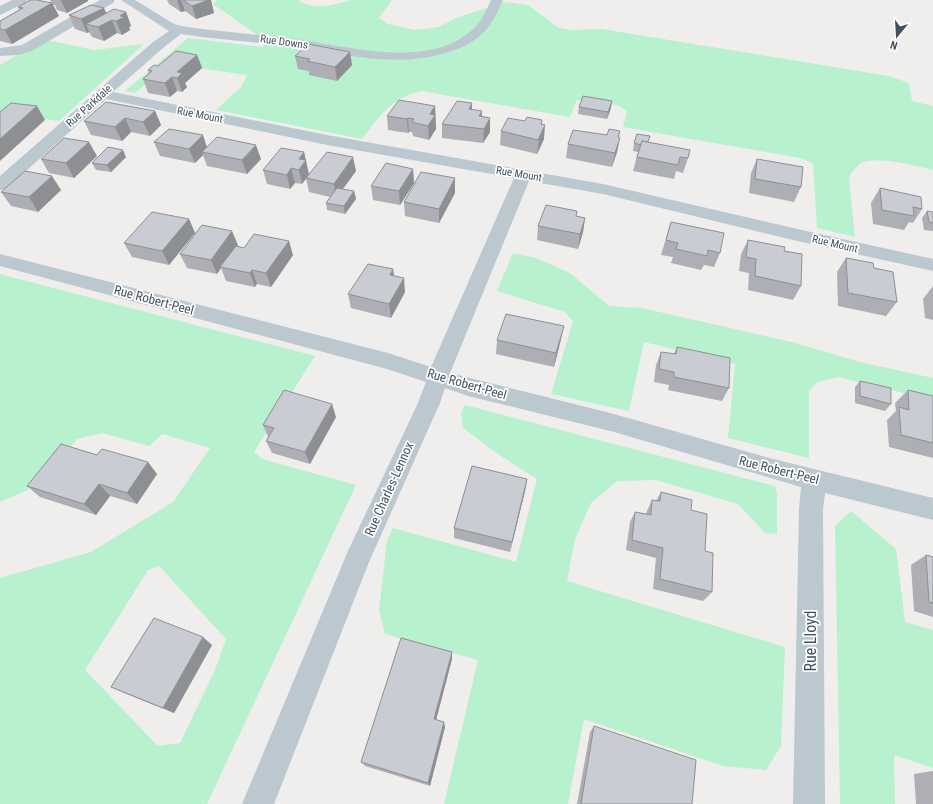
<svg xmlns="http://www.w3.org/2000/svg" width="933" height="804" font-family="'Roboto Condensed',sans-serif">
<rect width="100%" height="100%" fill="#f0eded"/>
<g fill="#b8f1cd" fill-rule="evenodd">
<path d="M216,0h84l-1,1c16,10 35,4 52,-1 8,0 31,0 41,0l-13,18 9,6 27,6 24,-3 17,-9 48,-16 24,3 31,23 12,2 31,-1 287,47 20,7 3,18 21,5v64c-16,-4 -58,-15 -72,-7 -4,2 -9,10 -12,14l6,60 -38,-9 -4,-65 -13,-5 -177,-31 4,-16 -10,-6 -40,-5 -7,17 -149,-26c-30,7 -40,24 -59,48l-146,-29 25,-23 6,-12 -76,-11 -36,29 -10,-2 63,-53 74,9 6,-5 -54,-37z"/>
<polygon points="52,41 94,50 144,44 59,121 19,115 0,132 0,65 40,42"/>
<polygon points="513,253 536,258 570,273 609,306 642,308 792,342 860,362 933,378 933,400 838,377 818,382 809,390 809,458 728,438 735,364 644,342 629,411 551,394 573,321 565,312 497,291"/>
<path d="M0,274l315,82 -61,96 8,7 94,26 -149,319h-207v-226l91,-26 82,-50 37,-54 -48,-14 -13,12 -47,-13 -25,6 -29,36 -22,16 -26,11zM159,566l67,73 -11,31 -35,73 -22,3 -73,-76 63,-100z"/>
<polygon points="465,405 775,486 777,493 777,534 765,533 738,504 656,480 617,481 591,503 575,539 567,581 785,647 781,746 766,770 723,766 584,719 568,804 444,804 478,660 385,634 379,611 387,540 393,528 516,562 537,479 498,454 463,428 461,413"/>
<polygon points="851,511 896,549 905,622 933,630 933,768 894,755 895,804 840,804 835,526"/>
</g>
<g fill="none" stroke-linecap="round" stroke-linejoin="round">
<g fill="#bcc8d0" fill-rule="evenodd">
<polygon points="12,0 27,0 25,3 0,15 0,6"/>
<polygon points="100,0 115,0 113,3 32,51 18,55 0,56 0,48 22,45"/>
<path d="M121,0h14l39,24 7,2c38,6 76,8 114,13 54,7 138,33 181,-13 7,-7 11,-17 15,-26h12c-5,11 -10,22 -18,31 -10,11 -23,17 -37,21 -51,17 -101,2 -152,-5 -38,-5 -77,-7 -115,-13l-18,14 -50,44 214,43 276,49 190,44 140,31v12l-140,-31 -190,-46 -74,-13 -79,192 164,41 155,44 164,40v22l-108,-27 -2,16 2,295h-32l6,-295 2,-22 -187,-55 -146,-36 -23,-8 -5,15 -71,159 -95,242h-32l106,-253 70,-148 8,-21 -39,-13 -387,-103v-12l388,99 43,14 83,-189 -187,-33 -221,-46 -100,90 -6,1v-14l153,-134 16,-11z"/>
</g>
</g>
<g fill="#adafb5">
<polygon points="50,0 88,0 88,1 67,13 57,10 55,5 53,5 59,16 12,44 0,41 0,21 19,10 18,7 52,3"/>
<polygon points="167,0 211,0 214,13 196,19 185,11 181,12 169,4"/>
<polygon points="126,12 131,26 129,27 130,30 122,35 117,33 104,41 92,37 89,32 87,33 75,29 69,15"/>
<polygon points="197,55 202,68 185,83 187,87 182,92 177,91 170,97 148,93 143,79 149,73 148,70 158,66"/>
<polygon points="295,56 352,65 337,81 309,75 309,71 298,69"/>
<polygon points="472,103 472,109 482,116 490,118 490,132 483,143 442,138 442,124"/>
<polygon points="435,106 436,129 429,140 413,136 412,132 409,132 408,133 388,130 387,116"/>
<polygon points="579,107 611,108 607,119 578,114"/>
<polygon points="155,111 161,125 150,136 131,132 122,141 91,135 84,121"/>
<polygon points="542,120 542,124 544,139 537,154 500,145 501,131 525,121"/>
<polygon points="620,131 617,152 612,167 566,158 568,144 607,135"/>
<polygon points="154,142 207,147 261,159 247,174 207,166 203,155 195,163 160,156"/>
<polygon points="648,142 688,158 683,173 676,171 674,179 633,171 638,152 633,151 634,143"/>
<polygon points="304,152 309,175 356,171 343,189 354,191 356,199 345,214 327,210 326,203 330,197 309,192 306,178 302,184 295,183 290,189 267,184 263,170"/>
<polygon points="97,156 74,178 49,173 41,159"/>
<polygon points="126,157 111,172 96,170 92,163"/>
<polygon points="757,159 801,187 794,202 749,193 751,173"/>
<polygon points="413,169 414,183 400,205 373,200 371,186"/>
<polygon points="880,188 922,209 913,223 909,222 904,230 873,224 871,203"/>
<polygon points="61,190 38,212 11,206 1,192"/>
<polygon points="455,193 439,223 405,216 404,202"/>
<polygon points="577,211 576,216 585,218 583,232 578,249 537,240 538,226"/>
<polygon points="927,211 933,212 933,231 924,230 922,218"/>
<polygon points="189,219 195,233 169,265 132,257 124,243"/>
<polygon points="671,222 720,253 714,267 704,265 701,270 671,263 673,257 661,255"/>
<polygon points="748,240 784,251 801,286 793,300 748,290 749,273 739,271 741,254"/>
<polygon points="238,245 237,246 244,248 293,255 271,287 257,284 255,287 226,281 221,268 217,274 187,268 180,254"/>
<polygon points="846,258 874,268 897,302 886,316 838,306 837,272"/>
<polygon points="393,269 394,276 405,292 391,318 351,308 348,294"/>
<polygon points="933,286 933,320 925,318 923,299"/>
<polygon points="561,339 554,367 496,354 497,340"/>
<polygon points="677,347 729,388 722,401 668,390 669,385 654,382 656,365 661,352 674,354"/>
<polygon points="860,381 891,404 885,411 855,403 855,387"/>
<polygon points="908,390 933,396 933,458 889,447 887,420 896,411 895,403"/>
<polygon points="336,417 310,464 272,453 266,441 268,437 263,425"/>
<polygon points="157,474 137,504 110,496 96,515 40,497 27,486"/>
<polygon points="527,479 525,491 510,552 454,538 454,528"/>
<polygon points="661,492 691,510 705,551 712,592 703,601 653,589 656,558 626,550 630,522 635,512 646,514 647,511 652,500 656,501"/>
<polygon points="926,555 933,557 933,617 914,611 911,565"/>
<polygon points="212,645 174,713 124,693 111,687"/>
<polygon points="452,659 436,720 445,727 430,786 365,766 361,762"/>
<polygon points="594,726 692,804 577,804 590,732"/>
<polygon points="932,771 933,771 933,804 916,804 914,774"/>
</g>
<g fill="#8d8f93">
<polygon points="61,0 88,0 88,1 67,13"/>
<polygon points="177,0 181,0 185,11 181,12"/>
<polygon points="199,0 211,0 214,13 196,19 192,6"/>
<polygon points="52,3 59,16 12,44 5,30"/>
<polygon points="104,8 110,21 112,20 117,33 104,41 98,27 86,24 89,32 87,33 81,19"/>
<polygon points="126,12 131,26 129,27 130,30 122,35 116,21 120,16"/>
<polygon points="350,52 352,65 337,81 335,67"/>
<polygon points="197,55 202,68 185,83 187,87 182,92 177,78 177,72"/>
<polygon points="172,77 177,91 170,97 165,83"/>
<polygon points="612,101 611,108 607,119 608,112"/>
<polygon points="472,103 472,117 469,109"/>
<polygon points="37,106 45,120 0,161 0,139"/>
<polygon points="435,106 436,129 429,140 428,126 430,114"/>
<polygon points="155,111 161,125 150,136 143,122"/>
<polygon points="482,111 481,125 479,116"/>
<polygon points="125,118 131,132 122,141 115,127"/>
<polygon points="408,118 409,132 408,133 407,119"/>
<polygon points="490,118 490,132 483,143 484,129"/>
<polygon points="542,120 541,133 545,125 544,139 537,154 541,124"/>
<polygon points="203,135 208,150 202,152 203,155 195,163 189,149"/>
<polygon points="620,138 617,152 612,167 615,153"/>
<polygon points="89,142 97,156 74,178 66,163"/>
<polygon points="256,145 261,159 247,174 242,160"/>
<polygon points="123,150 126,157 111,172 107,165"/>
<polygon points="304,152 309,175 302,184 299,170 299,159"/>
<polygon points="353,157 356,171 336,198 334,184"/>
<polygon points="291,168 295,183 290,189 287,175"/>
<polygon points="413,169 414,183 400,205 399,191"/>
<polygon points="52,176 61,190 38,212 29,197"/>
<polygon points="455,178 455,193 439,223 439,209"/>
<polygon points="354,191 356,199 345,214 344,206"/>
<polygon points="585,218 583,232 578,249 580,234"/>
<polygon points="189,219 195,233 169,265 162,251"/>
<polygon points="232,231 238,245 222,267 220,267 221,268 217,274 211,260"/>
<polygon points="289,241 293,255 271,287 266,273"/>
<polygon points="393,269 395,283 390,275"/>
<polygon points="252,270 257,284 255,287 250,273"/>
<polygon points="404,278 405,292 391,318 389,304"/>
<polygon points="564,326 561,339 554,367 556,353"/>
<polygon points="332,404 336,417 310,464 305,452"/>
<polygon points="148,462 157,474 137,504 127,493"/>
<polygon points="527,479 525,491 510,552 512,542"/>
<polygon points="99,484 110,496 96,515 84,504"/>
<polygon points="203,637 212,645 174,713 163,708"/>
<polygon points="452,652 452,659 435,724 434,719"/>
<polygon points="444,722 445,727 430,786 428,783"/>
</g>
<g fill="#c9ccd2" stroke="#8d8f93">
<polygon points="30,0 37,0 52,3 5,30 0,29 0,21 23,8 18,7"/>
<polygon points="183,0 209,0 192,6"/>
<polygon points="91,5 104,8 81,19 69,15"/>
<polygon points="114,9 126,12 120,16 125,17 116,21 112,20 98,27 86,24"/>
<polygon points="308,44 350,52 335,67 307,61 310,59 295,56"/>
<polygon points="176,51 197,55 177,72 182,73 177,78 172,77 165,83 143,79 152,71 148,70 154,65 158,66"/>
<polygon points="583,96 612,101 608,112 579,107"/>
<polygon points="399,100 435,106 430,114 435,115 428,126 412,122 414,119 408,118 407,119 387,116"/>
<polygon points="457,101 472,103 469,109 482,111 479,116 490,118 484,129 442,124"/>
<polygon points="106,102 155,111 143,122 125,118 115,127 84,121"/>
<polygon points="11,103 37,106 0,139 0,112"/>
<polygon points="527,117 542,120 541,124 545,125 538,140 501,131 508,118 525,121"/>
<polygon points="169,129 203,135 189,149 154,142"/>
<polygon points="609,129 620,131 618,137 620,138 615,153 568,144 573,130 607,135"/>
<polygon points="637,134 650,136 648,142 642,141 641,145 634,143"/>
<polygon points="217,137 256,145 242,160 202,152"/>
<polygon points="64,138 89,142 66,163 41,159"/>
<polygon points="642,141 690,150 688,158 680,157 678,165 637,157"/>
<polygon points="108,147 123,150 107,165 92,163"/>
<polygon points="281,148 304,152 299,159 306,160 299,170 291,168 287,175 263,170"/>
<polygon points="327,152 353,157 334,184 306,178"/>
<polygon points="757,159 803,167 801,187 755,179"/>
<polygon points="386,163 413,169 399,191 371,186"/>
<polygon points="25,171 52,176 29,197 1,192"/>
<polygon points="421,172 455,178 439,209 404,202"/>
<polygon points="337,188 354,191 344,206 326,203"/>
<polygon points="880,188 921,197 922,209 913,207 914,216 882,210"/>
<polygon points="546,205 577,211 576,216 585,218 580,234 538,226"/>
<polygon points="927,211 933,212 933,223 929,222"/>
<polygon points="152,212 189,219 162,251 124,243"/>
<polygon points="671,222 724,233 720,253 708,250 707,256 676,249 678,243 666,240"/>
<polygon points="202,225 232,231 211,260 180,254"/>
<polygon points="254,234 289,241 266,273 252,270 250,273 220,267 236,246 244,248"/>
<polygon points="748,240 785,247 784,251 802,254 801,286 755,276 756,259 746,257"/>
<polygon points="846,258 873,263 874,268 893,272 897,302 848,293"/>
<polygon points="368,264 393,269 390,275 404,278 389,304 348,294"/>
<polygon points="506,314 564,326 556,353 497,340"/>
<polygon points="677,347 730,358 729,388 674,377 674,372 659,369 661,352 676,354"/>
<polygon points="860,381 891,388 891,404 860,396"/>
<polygon points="284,390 332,404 305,452 266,441 274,428 263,425"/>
<polygon points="908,390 933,396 933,443 901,435 899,407 909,410"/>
<polygon points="61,444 97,455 102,449 148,462 127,493 99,484 84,504 27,486"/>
<polygon points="472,466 527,479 512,542 454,528"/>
<polygon points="661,492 692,500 691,510 707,514 705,551 713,553 712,592 660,579 663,548 632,540 635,512 651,515 652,500 660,501"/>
<polygon points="926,555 933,557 933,603 929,602"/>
<polygon points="154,618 203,637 163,708 111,687"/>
<polygon points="401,638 452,652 434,719 444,722 428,783 361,762"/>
<polygon points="594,726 696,760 692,804 581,804"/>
</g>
<g text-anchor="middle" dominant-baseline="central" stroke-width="3.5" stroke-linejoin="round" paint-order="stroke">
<g font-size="11" fill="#44515b" stroke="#fff">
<text transform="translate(284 42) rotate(8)">Rue Downs</text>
<text transform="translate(89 106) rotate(-42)">Rue Parkdale</text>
<text transform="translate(200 115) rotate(11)">Rue Mount</text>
<text transform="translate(519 174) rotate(10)">Rue Mount</text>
<text transform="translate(835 244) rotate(13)">Rue Mount</text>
</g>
<g font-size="13" fill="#44515b" stroke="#fff">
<text transform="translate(154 300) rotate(15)">Rue Robert-Peel</text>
<text transform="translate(467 384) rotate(16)">Rue Robert-Peel</text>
<text transform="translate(779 470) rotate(14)">Rue Robert-Peel</text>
<text transform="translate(389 489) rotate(-66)">Rue Charles-Lennox</text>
</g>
<g font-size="16" fill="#44515b" stroke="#fff">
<text transform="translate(810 641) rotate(-90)">Rue Lloyd</text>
</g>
</g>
<g transform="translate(897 36) rotate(198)" stroke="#ffffff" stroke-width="3" paint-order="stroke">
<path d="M0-3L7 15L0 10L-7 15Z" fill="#44515b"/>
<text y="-6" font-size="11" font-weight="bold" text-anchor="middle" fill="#44515b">N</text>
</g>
</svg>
